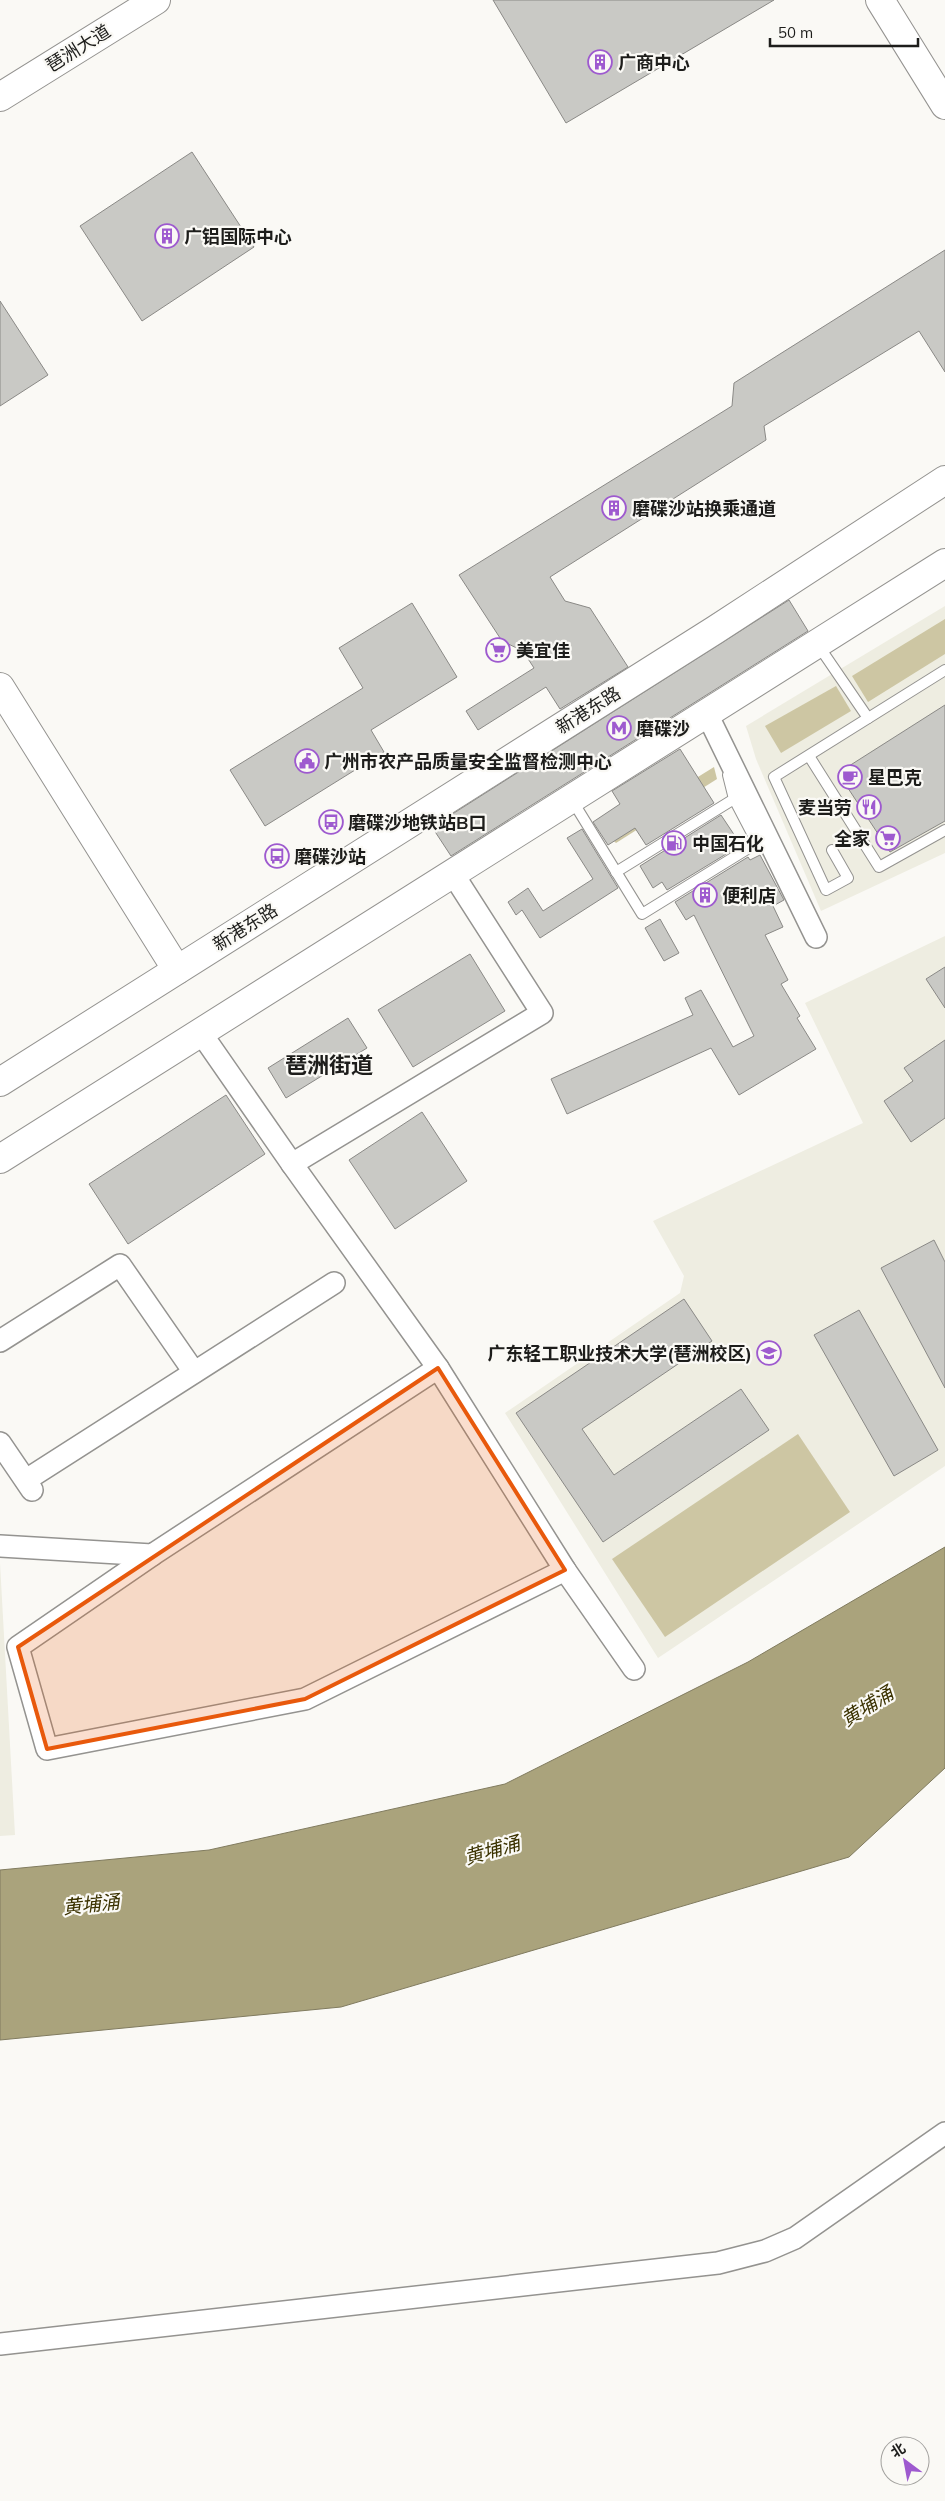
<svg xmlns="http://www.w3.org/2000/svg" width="945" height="2501" font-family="Mulish,'Noto Sans SC',sans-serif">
<rect width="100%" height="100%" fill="#faf9f5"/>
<g fill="#eeede1">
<polygon points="945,606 945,853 821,911 756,759 746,726"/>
<polygon points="945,936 945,1466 658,1658 505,1413 680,1293 684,1276 653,1221 863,1123 805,1003"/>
<polygon points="0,1563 15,1835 0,1836"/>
</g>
<g fill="#cdc6a3">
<polygon points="945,619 945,654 868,702 852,676"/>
<polygon points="836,686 851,711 781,753 765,726"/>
<polygon points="714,767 717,779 616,843 606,834"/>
<polygon points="798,1434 850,1512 665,1637 612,1559"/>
</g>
<polygon fill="#aaa37c" stroke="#807b5f" points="945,1547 945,1768 849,1857 341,2007 0,2040 0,1870 209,1850 505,1784 748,1662"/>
<g fill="#c9c9c5" stroke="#8a8986">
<polygon points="493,0 774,0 566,123"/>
<polygon points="192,152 254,247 142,321 80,226"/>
<polygon points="945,250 945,372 919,331 764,426 766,440 550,577 565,601 590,608 628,667 560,709 546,687 478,730 466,711 534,668 523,651 502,641 459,575 732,406 734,383"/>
<polygon points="0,301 48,375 0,406"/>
<polygon points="789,600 808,631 451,856 432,827"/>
<polygon points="412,603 457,677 371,730 384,752 265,826 230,770 363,688 339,648"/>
<polygon points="945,705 945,821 890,852 838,773"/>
<polygon points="680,749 714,803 646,845 635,828 608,845 593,822 620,804 612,791"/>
<polygon points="721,815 741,845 667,890 662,882 653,888 640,866"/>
<polygon points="582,829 618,888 540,938 522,910 516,915 508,902 528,888 543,911 593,879 567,838"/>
<polygon points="760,855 784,900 773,906 783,927 765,935 788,980 781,984 800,1016 797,1018 816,1049 739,1095 711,1048 567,1114 551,1079 693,1015 685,998 701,990 733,1047 754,1036 694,915 686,920 675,902 748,857 750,860"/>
<polygon points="660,919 679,953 664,961 645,928"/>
<polygon points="470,954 505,1011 413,1067 378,1010"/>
<polygon points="945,967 945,1008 926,979"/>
<polygon points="348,1018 367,1048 286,1098 268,1068"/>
<polygon points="945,1040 945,1118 911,1142 884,1101 913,1081 904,1068"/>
<polygon points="226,1095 265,1154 128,1244 89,1184"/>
<polygon points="422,1112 467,1181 395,1229 349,1160"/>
<polygon points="934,1240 945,1262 945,1388 881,1268"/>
<polygon points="684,1299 712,1341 582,1429 614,1475 741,1389 769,1430 603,1542 516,1413"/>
<polygon points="859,1310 938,1450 894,1476 814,1335"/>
</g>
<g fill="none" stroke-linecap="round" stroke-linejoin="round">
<g stroke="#949390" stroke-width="12">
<g id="lane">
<polyline points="818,645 868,718"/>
<polyline points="809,756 879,867 945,830"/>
<polyline points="572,800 642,914 757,843 734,799 728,775"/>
<polyline points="832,850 848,878 826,890 774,777 945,670"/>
<polyline points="616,872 734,799"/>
</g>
</g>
<g stroke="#949390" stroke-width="24">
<g id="street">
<polyline points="707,714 816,937"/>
<polyline points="201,1033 292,1164 438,1368 565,1570 634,1669"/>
<polyline points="292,1164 542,1013 453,874"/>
<polyline points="0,1341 120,1265 194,1372"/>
<polyline points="0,1443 32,1490"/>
<polyline points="26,1480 334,1283"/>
<polyline points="0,1546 152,1555 438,1368"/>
<polyline points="152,1555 18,1647 47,1749 305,1699 565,1570"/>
<polyline points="0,2344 718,2263 765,2251 795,2238 945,2133"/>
</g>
</g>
<g stroke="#949390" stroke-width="30">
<g id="secondary">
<polyline points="880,0 945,105"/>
<polyline points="0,97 156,0"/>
<polyline points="0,687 177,970"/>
</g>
</g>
<g stroke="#949390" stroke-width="30">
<g id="primary">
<polyline points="0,1082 715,630 945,480"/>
<polyline points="0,1159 945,563"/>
</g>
</g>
<use href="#lane" stroke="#fff" stroke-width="10"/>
<use href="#street" stroke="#fff" stroke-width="21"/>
<use href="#secondary" stroke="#fff" stroke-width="28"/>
<use href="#primary" stroke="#fff" stroke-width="28"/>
</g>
<path fill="#e8590c" fill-opacity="0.2" stroke="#e8590c" stroke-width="4" stroke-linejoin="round" d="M438,1368l127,202 -260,129 -258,50 -29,-102z"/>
<defs>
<g id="building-ring" transform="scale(1.25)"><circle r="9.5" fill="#faf9f5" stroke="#9e5acf" stroke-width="1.5"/><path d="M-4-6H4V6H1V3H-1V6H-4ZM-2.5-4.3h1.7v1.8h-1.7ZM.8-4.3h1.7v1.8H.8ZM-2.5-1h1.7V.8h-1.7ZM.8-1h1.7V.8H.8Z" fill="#9e5acf"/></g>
<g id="supermarket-ring" transform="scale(1.25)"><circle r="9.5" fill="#faf9f5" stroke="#9e5acf" stroke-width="1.5"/><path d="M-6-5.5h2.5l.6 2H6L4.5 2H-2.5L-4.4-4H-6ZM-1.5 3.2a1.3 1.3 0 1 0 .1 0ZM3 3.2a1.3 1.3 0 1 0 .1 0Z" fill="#9e5acf"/></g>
<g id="metro-ring" transform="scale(1.25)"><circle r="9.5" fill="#faf9f5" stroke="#9e5acf" stroke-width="1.5"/><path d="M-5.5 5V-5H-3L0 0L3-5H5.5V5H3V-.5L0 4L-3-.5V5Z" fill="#9e5acf"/></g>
<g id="civic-ring" transform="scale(1.25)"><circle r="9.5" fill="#faf9f5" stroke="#9e5acf" stroke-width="1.5"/><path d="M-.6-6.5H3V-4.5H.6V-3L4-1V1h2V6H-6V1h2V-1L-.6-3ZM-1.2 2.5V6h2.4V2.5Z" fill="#9e5acf"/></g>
<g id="cafe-ring" transform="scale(1.25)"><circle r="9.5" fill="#faf9f5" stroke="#9e5acf" stroke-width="1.5"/><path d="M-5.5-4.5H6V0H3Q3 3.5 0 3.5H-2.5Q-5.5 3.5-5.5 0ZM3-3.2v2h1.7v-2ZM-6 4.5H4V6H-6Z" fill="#9e5acf"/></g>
<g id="restaurant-ring" transform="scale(1.25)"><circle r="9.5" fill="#faf9f5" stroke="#9e5acf" stroke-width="1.5"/><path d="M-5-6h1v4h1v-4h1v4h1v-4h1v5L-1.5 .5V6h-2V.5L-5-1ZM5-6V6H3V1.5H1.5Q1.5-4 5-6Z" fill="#9e5acf"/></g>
<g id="bus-ring" transform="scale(1.25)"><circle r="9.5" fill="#faf9f5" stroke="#9e5acf" stroke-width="1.5"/><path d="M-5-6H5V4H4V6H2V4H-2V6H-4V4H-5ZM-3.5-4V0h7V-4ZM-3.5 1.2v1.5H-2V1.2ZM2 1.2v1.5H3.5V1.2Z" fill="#9e5acf"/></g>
<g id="fuel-ring" transform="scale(1.25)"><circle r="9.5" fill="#faf9f5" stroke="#9e5acf" stroke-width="1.5"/><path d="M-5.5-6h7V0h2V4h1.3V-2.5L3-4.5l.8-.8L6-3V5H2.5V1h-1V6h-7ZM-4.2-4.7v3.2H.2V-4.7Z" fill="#9e5acf"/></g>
<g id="university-ring" transform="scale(1.25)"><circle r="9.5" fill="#faf9f5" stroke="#9e5acf" stroke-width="1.5"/><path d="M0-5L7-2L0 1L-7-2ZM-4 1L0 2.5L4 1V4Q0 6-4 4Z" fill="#9e5acf"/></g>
</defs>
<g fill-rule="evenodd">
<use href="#building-ring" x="600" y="62"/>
<use href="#building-ring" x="167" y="236"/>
<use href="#building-ring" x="614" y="508"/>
<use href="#supermarket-ring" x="498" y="650"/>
<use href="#metro-ring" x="619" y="728"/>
<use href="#civic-ring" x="307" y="761"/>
<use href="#cafe-ring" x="850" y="777"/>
<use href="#restaurant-ring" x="869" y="807"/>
<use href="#bus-ring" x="331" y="822"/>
<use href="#supermarket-ring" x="888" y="838"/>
<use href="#fuel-ring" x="674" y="843"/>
<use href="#bus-ring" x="277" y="856"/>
<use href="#building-ring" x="705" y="895"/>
<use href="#university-ring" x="769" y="1353"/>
</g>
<g text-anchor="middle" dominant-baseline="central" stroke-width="4.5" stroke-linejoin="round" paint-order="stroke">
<g font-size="18" fill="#1d1d1b" stroke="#faf9f5">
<text transform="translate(78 48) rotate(-32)">琶洲大道</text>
<text transform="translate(588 710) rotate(-32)">新港东路</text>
<text transform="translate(245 927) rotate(-32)">新港东路</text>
</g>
<g font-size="18" font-weight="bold" fill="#1d1d1b" stroke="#faf9f5" text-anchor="start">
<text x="618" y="62">广商中心</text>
<text x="184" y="236">广铝国际中心</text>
<text x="632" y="508">磨碟沙站换乘通道</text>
<text x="516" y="650">美宜佳</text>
<text x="636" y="728">磨碟沙</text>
<text x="324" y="761">广州市农产品质量安全监督检测中心</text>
<text x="868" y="777">星巴克</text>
<text x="852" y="807" text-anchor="end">麦当劳</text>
<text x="348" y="822">磨碟沙地铁站B口</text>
<text x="870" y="838" text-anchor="end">全家</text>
<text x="692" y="843">中国石化</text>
<text x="294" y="856">磨碟沙站</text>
<text x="722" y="895">便利店</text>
<text x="752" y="1353" text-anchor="end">广东轻工职业技术大学(琶洲校区)</text>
</g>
<g font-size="19" font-style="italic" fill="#3b3200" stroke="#faf9f5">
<text transform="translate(867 1706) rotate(-32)">黄埔涌</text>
<text transform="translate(492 1850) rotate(-16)">黄埔涌</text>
<text transform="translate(91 1904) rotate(-6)">黄埔涌</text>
</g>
<g font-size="22" font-weight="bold" fill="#1d1d1b" stroke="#faf9f5">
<text x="329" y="1065">琶洲街道</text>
</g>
</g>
<g transform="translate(905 2461) rotate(328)"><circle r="24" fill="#faf9f5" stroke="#a2a19e"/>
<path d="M0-4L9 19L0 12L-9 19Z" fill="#9e5acf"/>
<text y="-8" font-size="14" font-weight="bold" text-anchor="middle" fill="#1d1d1b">北</text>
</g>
<path d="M770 38v8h148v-8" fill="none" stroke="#1d1d1b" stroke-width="2.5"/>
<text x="778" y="38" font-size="15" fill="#1d1d1b" stroke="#faf9f5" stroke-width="4" paint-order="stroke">50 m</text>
</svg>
